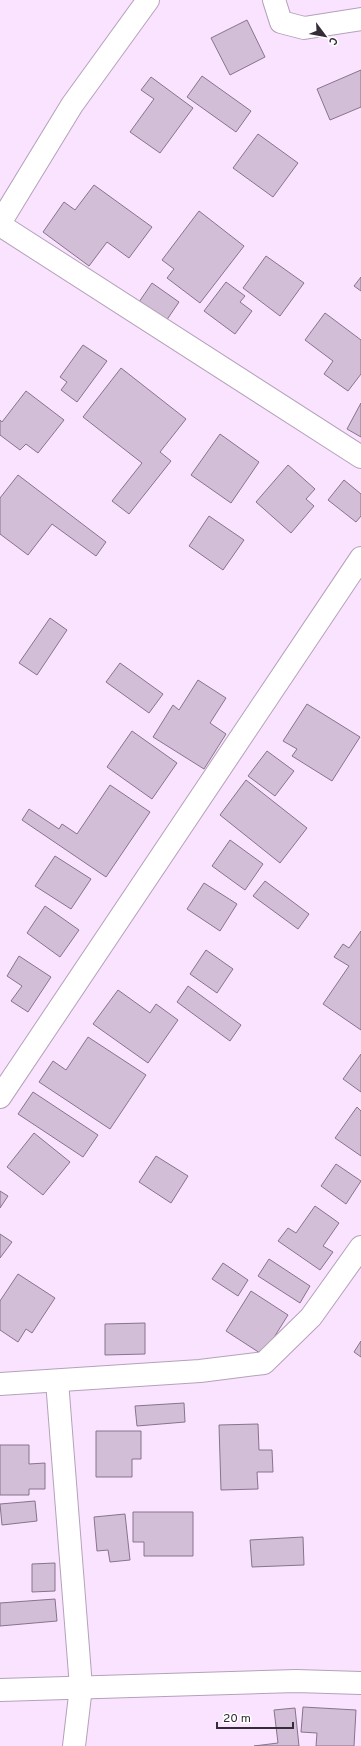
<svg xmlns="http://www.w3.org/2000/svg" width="361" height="1746" font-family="Overpass,sans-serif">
<rect width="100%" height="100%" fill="#f9e3fe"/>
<g fill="#d3bed8" stroke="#87748b">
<polygon points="247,20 265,57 230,75 211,38"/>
<polygon points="361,70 361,107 330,120 317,89"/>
<polygon points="202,76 251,111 236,132 187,97"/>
<polygon points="151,77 193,108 160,153 130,132 154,99 141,90"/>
<polygon points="258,134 298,163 273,197 233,168"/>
<polygon points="94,185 152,227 129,258 107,242 89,266 43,232 64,202 75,210"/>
<polygon points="199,211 244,246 200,303 167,278 174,269 162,260"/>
<polygon points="266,256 304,283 280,316 243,288"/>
<polygon points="361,277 361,291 354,286"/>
<polygon points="226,282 245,296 240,302 252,311 235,334 204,311"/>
<polygon points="152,283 179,302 166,321 139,302"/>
<polygon points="325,313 361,340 361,374 348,391 324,374 333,361 305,340"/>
<polygon points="83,345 107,361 77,402 61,390 67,382 60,377"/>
<polygon points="121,368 186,419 160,452 171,461 129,514 112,501 142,463 83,417"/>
<polygon points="26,391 64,420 38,453 26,444 20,450 0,435 0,420 2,422"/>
<polygon points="361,403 361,437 347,429"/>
<polygon points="220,434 259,462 231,503 191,475"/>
<polygon points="288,465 315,489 306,499 314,506 291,533 256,502"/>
<polygon points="18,475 106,542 96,556 52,524 28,555 0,534 0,498"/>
<polygon points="344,480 361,494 361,516 356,522 328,500"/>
<polygon points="209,516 244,540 223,570 189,546"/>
<polygon points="50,618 67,630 37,675 19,663"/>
<polygon points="120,663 163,694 149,713 106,682"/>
<polygon points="198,680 226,698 210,723 226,734 204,769 153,737 173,705 179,710"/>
<polygon points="307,704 360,737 332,781 292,756 297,749 283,741"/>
<polygon points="132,731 177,763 152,799 107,767"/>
<polygon points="267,751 294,771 275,796 248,776"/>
<polygon points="246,780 307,828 280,863 220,815"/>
<polygon points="110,785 150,812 106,877 22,820 29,809 59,829 62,824 77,834"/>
<polygon points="230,840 263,864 245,890 212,866"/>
<polygon points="55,856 91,879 71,909 35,886"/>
<polygon points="265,881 309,914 298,929 253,896"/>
<polygon points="204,883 237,904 220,931 187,909"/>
<polygon points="45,906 79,930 60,957 27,933"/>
<polygon points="361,931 361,1030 323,1004 349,966 334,957 343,944 349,948"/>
<polygon points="206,950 233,969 217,993 190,974"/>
<polygon points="19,956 51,977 28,1012 11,1001 22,986 7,976"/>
<polygon points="188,986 241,1025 230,1041 177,1002"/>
<polygon points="118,990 150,1013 156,1004 178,1020 148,1063 93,1024"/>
<polygon points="88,1037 146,1075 110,1129 39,1082 53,1061 66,1070"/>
<polygon points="361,1054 361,1092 343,1079"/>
<polygon points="33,1092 98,1135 83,1157 18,1114"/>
<polygon points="357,1107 361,1111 361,1156 335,1138"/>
<polygon points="34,1133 70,1162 43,1195 7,1167"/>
<polygon points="156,1156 188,1176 171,1203 139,1182"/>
<polygon points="336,1164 361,1181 346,1204 321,1186"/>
<polygon points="0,1191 8,1196 0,1208"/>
<polygon points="315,1206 339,1223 323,1246 333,1252 320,1270 278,1241 288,1228 296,1233"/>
<polygon points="0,1234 12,1242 0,1258"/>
<polygon points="269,1259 310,1286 300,1303 258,1276"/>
<polygon points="223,1263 248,1280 238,1296 212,1279"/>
<polygon points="18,1274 55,1298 32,1333 26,1329 18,1342 0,1330 0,1301"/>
<polygon points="251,1291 288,1315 263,1355 226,1331"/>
<polygon points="145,1323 145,1354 105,1355 105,1324"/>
<polygon points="361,1341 361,1357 354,1352"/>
<polygon points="184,1403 185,1422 137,1426 135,1406"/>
<polygon points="258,1424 259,1450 272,1450 273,1472 257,1472 258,1489 221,1490 219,1425"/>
<polygon points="96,1431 141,1431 141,1459 132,1459 132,1477 96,1477"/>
<polygon points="0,1445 29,1445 29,1464 45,1463 45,1489 29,1489 29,1495 0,1495"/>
<polygon points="35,1501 37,1521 2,1525 0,1504"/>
<polygon points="133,1512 193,1512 193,1556 144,1556 144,1542 133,1542"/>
<polygon points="125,1514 130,1560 110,1562 108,1550 97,1551 94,1517"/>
<polygon points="303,1537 304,1565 252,1567 250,1540"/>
<polygon points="55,1563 55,1591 32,1592 32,1564"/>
<polygon points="55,1599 57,1621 0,1626 0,1603"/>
<polygon points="303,1707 356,1710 354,1746 316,1746 317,1733 301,1732"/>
<polygon points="295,1708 299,1746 254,1746 278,1743 274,1710"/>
</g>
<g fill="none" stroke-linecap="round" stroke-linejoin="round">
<g stroke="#b5a1ba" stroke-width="24">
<g id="minor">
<polyline points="274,0 281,22 304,28 361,19"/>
<polyline points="0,223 72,105 148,0"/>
<polyline points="0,225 361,457"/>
<polyline points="0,1097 361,558"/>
<polyline points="57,1381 81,1687 74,1746"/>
<polyline points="0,1384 200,1371 264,1363 311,1317 361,1247"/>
<polyline points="0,1690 296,1681 361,1683"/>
</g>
</g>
<use href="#minor" stroke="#fff" stroke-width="22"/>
</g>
<g transform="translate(325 36) rotate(122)" stroke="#ffffff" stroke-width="3" paint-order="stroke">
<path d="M0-3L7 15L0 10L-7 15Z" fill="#342c36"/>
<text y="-6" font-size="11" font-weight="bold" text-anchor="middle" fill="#342c36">С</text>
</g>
<path d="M217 1722v6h76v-6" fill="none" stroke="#342c36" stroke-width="2"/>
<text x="223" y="1722" font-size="12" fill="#342c36" stroke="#ffffff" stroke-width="3" paint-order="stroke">20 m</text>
</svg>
